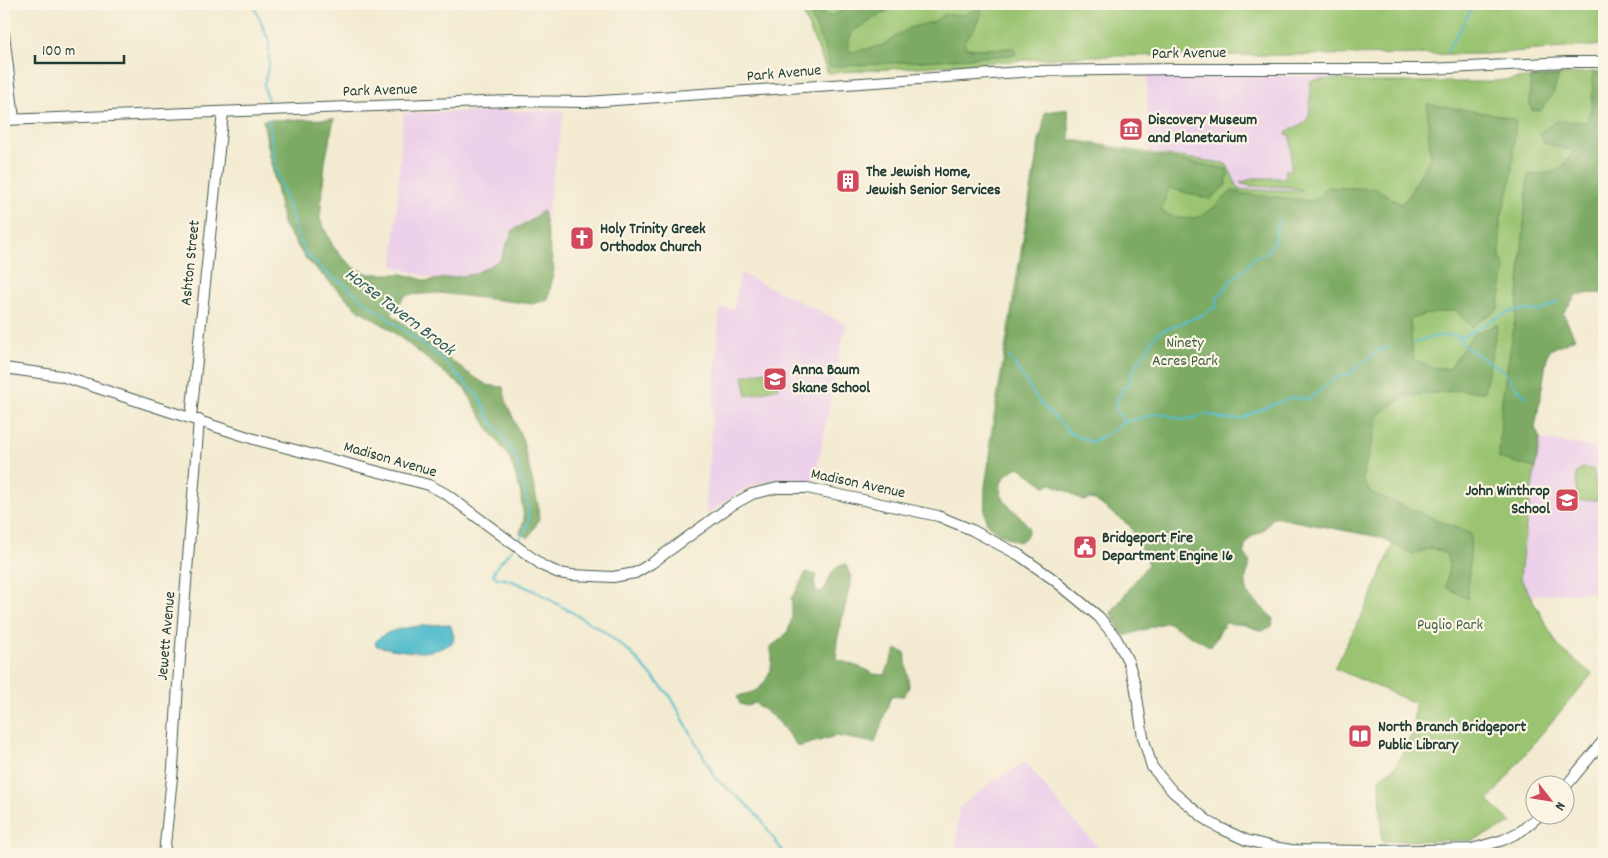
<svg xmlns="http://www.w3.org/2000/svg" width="1608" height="858" font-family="Dekko,sans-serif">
<rect width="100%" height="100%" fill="#fcf5e5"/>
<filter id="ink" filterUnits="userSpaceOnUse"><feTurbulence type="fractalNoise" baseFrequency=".02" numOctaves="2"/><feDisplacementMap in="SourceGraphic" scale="10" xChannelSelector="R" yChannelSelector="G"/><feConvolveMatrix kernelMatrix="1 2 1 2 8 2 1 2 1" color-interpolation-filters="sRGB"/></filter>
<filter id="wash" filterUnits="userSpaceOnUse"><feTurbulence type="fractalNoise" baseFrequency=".0096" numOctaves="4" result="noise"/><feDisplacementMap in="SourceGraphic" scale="20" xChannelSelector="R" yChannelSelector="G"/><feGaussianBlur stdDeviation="1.12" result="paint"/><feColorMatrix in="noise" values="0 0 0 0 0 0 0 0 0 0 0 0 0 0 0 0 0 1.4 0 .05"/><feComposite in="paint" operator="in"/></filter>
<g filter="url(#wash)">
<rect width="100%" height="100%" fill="#f3ebd1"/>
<g fill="#edd0e9">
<polygon points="1147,74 1334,76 1320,191 1238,190 1227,166 1223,163 1148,153"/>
<polygon points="564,110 534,295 470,290 393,266 403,113"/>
<polygon points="740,273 846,324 814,484 794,479 775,480 761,483 739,492 705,516 720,308 734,309"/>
<polygon points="1540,439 1604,449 1604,591 1530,595 1520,578 1525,532"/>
<polygon points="1025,762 1064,810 1104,854 955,854 959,808 989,784"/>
</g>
<g fill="#9ac471" stroke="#5c8052">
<polygon points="799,4 1604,4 1604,45 1486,54 1087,56 828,73"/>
<path d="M1604,71v222l-27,1 -14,19 -15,38 -13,77 5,11 -15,93 -5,45 38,69 34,28 -55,65 -49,62 24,22 -38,17 -92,1 -2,-63 16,-12 17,-34 2,-29 -81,-35 35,-67 23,-54 2,-18 -140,-20 -86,106 -45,20 -12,-21 39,-50 -19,-39 -33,-26 -109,-53 51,-312 108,19 75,10 4,2 12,25h64c-18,-7 -44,1 -63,-7l14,-5h31l1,-8h5v-34l-5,-2c3,-7 11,-6 17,-10 11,-7 5,-31 8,-43 16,-3 31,-2 49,1h123z"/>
<polygon points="773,369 778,388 747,396 743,376"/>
<polygon points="1582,468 1593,469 1598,500 1577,501 1576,474"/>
</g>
<g fill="#7baa63" stroke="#4d744c">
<path d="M806,4h9c13,24 24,5 40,0 8,-3 33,0 44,0l-46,27 -5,10v7l4,4 29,-6 28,-18 24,-6 12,-8 18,1 16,-8 3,5 -8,17 -10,12 2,7 16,1 32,-1 2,7 -186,12 -5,-18z"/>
<path d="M1604,71v222l-27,1 -14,19 12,25 -27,13 -13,77 5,11 -5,29 -36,-10 3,-59 15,-91 11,-132c9,-4 17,-1 25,-4 10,-3 16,-13 20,-21l-29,-8 -5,-10 18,-12 29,1 6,-16 1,-34z"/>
<polygon points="1559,76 1552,96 1540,111 1532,110 1530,104 1530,78"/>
<path d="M1427,104l72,11 17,5 -5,61 -11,40v36l5,12 -7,40 -27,18 -15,-17 -33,5 -13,5 3,38 16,9 20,2 24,-35 25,-10 -14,68 -22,-2 -56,6 -26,17 -18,65 8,14 101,42 -3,65 -22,-12 3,-22 -3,-11 -14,-6 -19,6 -34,-17 -106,-20c-3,4 -6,10 -10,13 -11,7 -18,8 -19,23 9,11 5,12 2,24 -1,5 1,12 2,17l25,24 -1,8 -10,5 -17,-6 -20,-2 -14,24 -44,-25 -42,14 -14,-23 37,-49 -18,-38 -35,-26 -5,-1 -7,2 -16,-10 -16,-7 -5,3 -27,-20c-17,7 -25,21 -12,37 3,4 8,7 12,11 3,4 7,8 10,12 0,6 -4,13 -10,15 -8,-2 -28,-12 -32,-19 -4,-10 -2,-26 -2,-37l60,-374 23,-3 2,32 76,15 16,1 65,12 1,6 -2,10 -16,14 -41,-11 -8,22c9,9 31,11 42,5 10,-6 20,-16 29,-24l12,3 69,7 8,-6 6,-8 50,2 24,15 7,-7 22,-40z"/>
<polygon points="334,119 325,162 320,219 333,246 342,257 355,268 369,274 403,274 427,281 474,274 500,260 513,230 530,221 543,210 554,270 548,300 532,304 439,293 406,295 391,314 468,373 487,385 503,387 507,404 522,438 538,504 539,520 528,538 520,533 524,519 520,490 510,459 488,428 465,389 388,328 359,310 332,285 306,259 283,224 263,120"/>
<path d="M846,564l2,7 4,5 -15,65 -1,18 29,10 8,5 12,1 11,-26 9,4 4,34 -5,9h-13l-16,47 -39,-7 -38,11 -20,-26 -23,-18 -8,3 -7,-2 -3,-7c6,-4 16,-3 22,-9 11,-9 16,-28 11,-41 4,-3 9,-6 13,-10 10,-9 10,-28 8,-40l4,-4 11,-21 11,3 -3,8 2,8 6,1c10,-13 5,-23 24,-28z"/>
</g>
<path fill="#50bccc" stroke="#387c80" d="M448,624l3,2 3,11 -1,5c-22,16 -52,9 -76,4l-2,-2c6,-18 56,-19 73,-20z"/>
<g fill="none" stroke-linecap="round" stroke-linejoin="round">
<g stroke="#50bccc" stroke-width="2">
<polyline points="253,4 269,41 269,62 264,85 268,102"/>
<polyline points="1465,20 1470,11 1474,7"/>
<polyline points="1447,51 1464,23"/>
<polyline points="269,119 275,165 298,237 307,255 331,277 343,283 364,301 440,357 479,397 489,418 501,434 516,459 528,504 529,520 526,529 517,543"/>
<polyline points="1459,337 1461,343 1467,348 1504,371 1513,384 1527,397"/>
<polyline points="1415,343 1424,339 1446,335 1462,337 1500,316 1517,310 1541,311 1559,301"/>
<polyline points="1009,356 1040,403 1070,433 1091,442 1105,435 1125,422 1160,413 1185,420 1208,414 1223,419 1241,419 1261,409 1291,398 1309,399 1337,377 1348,375 1379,350 1390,347"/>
<path d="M1123,424l-2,-8 -4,-3 -1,-10 7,-16 6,-1 4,-15 23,-36 6,-4 40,-16 15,-9v-9l4,-3 9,-13 13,-10 11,-14c20,-1 22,-21 24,-37"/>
<polyline points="512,549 497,566 493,574 497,578 510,580 537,592 602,630 630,652 671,697 716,779 744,802 760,818 782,851 783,854"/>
</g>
</g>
</g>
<g filter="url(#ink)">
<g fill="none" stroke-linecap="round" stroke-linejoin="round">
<g stroke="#3f574c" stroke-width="12">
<g id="secondary">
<polyline points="4,34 14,119"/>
<polyline points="4,120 510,101 587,102 1034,71 1176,69 1430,69 1567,62 1604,62"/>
<polyline points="4,368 61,376 257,440 429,485 446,494 543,566 559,573 572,575 613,577 635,573 652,563 732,505 752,494 777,488 807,488 938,516 972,530 1019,555 1053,579 1099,617 1116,638 1128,661 1135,684 1143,737 1152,767 1173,792 1209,822 1220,828 1246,840 1273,847 1291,850 1374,851 1472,849 1503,840 1521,831 1539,816"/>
<polyline points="191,417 223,112"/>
<polyline points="1566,786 1604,740"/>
<polyline points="164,854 173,768 178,684 199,420"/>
</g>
</g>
<use href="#secondary" stroke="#fff" stroke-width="10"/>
</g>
</g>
<defs>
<g id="museum-square" transform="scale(1.25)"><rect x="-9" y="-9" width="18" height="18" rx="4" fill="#d1495b" stroke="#fcf5e5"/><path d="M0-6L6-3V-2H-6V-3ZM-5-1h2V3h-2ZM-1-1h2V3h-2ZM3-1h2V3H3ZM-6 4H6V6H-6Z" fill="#fff"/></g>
<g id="building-square" transform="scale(1.25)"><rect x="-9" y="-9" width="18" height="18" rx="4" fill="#d1495b" stroke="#fcf5e5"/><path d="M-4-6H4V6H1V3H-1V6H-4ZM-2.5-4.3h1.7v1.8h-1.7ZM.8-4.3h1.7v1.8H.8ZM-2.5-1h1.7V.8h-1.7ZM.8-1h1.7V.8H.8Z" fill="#fff"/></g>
<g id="church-square" transform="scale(1.25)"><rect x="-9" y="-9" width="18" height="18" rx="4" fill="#d1495b" stroke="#fcf5e5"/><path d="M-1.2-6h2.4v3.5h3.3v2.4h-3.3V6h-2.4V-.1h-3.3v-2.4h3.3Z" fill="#fff"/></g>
<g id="school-square" transform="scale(1.25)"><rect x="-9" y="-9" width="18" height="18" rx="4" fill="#d1495b" stroke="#fcf5e5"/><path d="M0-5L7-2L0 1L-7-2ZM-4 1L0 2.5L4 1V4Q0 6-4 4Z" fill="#fff"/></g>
<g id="civic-square" transform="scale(1.25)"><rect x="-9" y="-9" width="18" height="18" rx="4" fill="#d1495b" stroke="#fcf5e5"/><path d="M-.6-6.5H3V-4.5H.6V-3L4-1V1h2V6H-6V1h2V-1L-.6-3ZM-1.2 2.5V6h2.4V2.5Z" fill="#fff"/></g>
<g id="library-square" transform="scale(1.25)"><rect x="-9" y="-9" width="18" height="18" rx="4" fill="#d1495b" stroke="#fcf5e5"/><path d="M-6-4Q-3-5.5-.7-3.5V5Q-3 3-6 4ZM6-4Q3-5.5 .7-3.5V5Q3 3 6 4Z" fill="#fff"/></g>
</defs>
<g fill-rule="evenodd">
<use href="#museum-square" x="1131" y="129"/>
<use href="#building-square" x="848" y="181"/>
<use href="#church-square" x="582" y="238"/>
<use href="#school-square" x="775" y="379"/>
<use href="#school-square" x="1567" y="500"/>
<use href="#civic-square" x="1085" y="547"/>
<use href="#library-square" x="1360" y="736"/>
</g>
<g text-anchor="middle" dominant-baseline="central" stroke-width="4.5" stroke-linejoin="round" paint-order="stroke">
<g font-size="16" fill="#1f3d34" stroke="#fcf5e5">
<text transform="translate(1189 54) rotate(-1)">Park Avenue</text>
<text transform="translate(784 74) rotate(-5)">Park Avenue</text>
<text transform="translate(380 91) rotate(-2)">Park Avenue</text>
<text transform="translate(191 263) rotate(-84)">Ashton Street</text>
<text transform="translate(390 460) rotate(16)">Madison Avenue</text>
<text transform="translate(858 484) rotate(12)">Madison Avenue</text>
<text transform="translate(167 636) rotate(-85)">Jewett Avenue</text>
</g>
<g font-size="16" font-weight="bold" fill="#1f3d34" stroke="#fcf5e5" text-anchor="start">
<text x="1148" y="120">Discovery Museum<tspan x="1148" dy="18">and Planetarium</tspan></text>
<text x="866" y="172">The Jewish Home,<tspan x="866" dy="18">Jewish Senior Services</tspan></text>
<text x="600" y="229">Holy Trinity Greek<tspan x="600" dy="18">Orthodox Church</tspan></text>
<text x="792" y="370">Anna Baum<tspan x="792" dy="18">Skane School</tspan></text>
<text x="1550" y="491" text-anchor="end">John Winthrop<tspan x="1550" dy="18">School</tspan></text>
<text x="1102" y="538">Bridgeport Fire<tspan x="1102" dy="18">Department Engine 16</tspan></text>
<text x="1378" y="727">North Branch Bridgeport<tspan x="1378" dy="18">Public Library</tspan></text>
</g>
<g font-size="16" fill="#3e5f43" stroke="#fcf5e5">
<text x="1185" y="343">Ninety<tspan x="1185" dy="18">Acres Park</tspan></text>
<text x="1450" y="625">Puglio Park</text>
</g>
<g font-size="18" font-style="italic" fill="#2b5d5a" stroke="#fcf5e5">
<text transform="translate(399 313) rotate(37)">Horse Tavern Brook</text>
</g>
</g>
<rect width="1608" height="858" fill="none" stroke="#fcf5e5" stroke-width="20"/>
<g transform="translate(1550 800) rotate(121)"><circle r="24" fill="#fcf5e5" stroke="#a4ab9e"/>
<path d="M0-4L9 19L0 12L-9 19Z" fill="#d1495b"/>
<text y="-8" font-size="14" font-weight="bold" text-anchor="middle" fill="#1f3d34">N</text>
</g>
<path d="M35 55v8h89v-8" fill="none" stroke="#1f3d34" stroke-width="2.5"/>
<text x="42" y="55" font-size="15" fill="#1f3d34" stroke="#fcf5e5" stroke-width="4" paint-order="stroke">100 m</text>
</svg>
